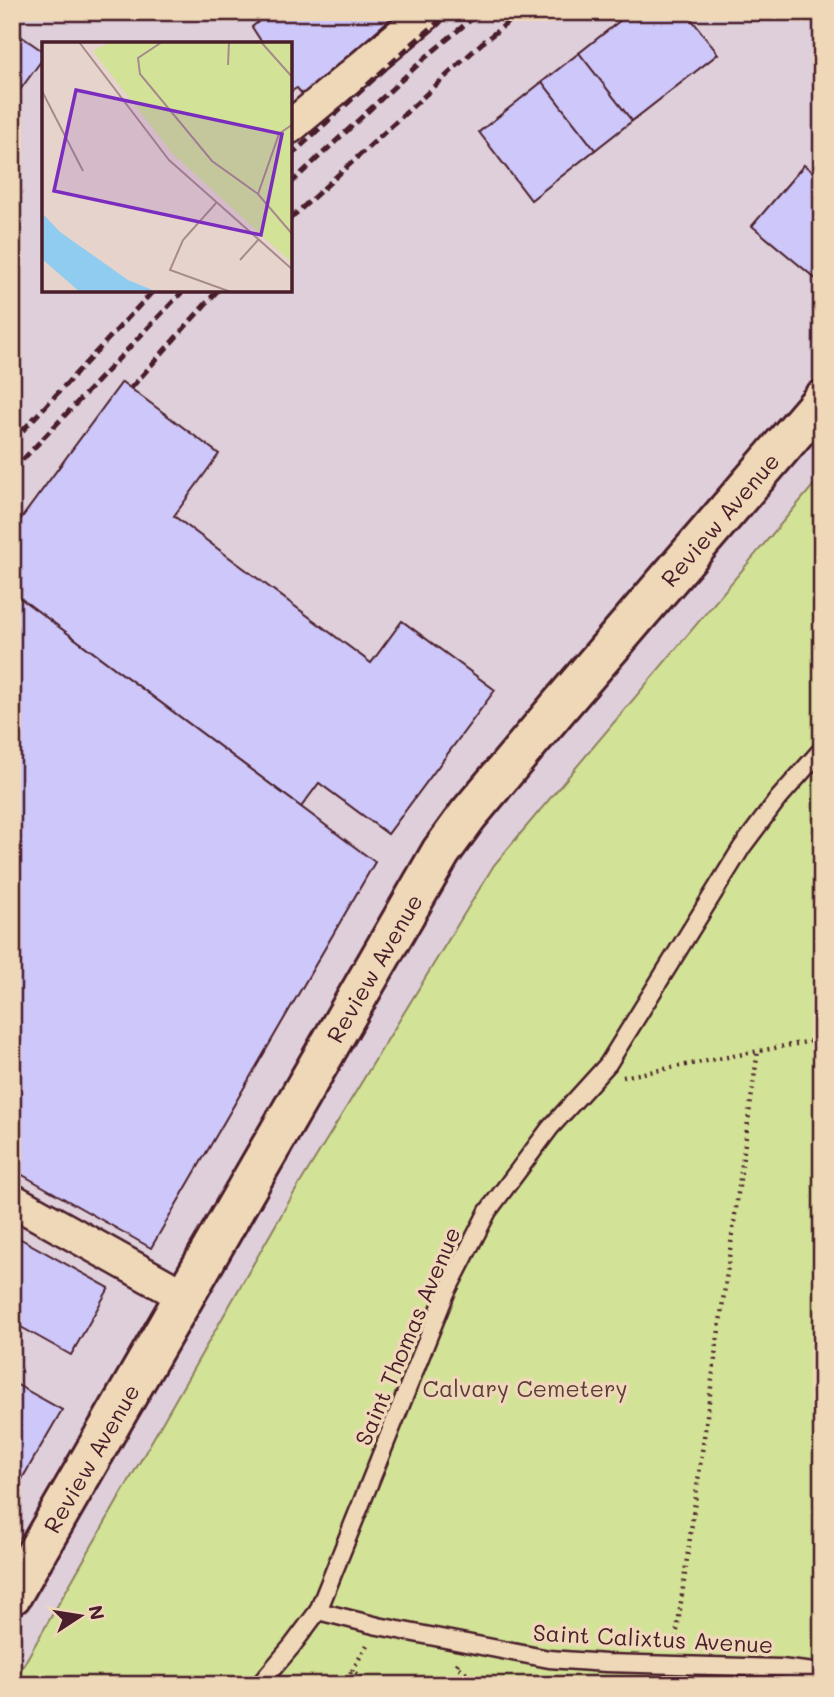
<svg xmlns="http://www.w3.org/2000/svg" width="834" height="1697" font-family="Mali,sans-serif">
<rect width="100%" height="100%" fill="#e5d3cc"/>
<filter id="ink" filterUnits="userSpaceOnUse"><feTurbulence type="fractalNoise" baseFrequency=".0143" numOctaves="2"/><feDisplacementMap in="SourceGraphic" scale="14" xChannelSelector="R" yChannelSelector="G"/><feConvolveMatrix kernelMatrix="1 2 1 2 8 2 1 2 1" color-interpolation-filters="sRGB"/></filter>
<g filter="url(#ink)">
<path fill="#decfda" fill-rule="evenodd" d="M12,12h810v463l-328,390 -203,333 -279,486zM44,44h246v246h-246z"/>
<polygon fill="#d2e296" stroke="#8e8060" stroke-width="2" points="822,475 822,1685 12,1685 291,1198 494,865"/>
<g fill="#cec7f9" stroke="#4a1f2b" stroke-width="2">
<polygon points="270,12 398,12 303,95 297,88 290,92 290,44 263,44 252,27"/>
<polygon points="631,12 686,12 718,54 632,121 579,53"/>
<polygon points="12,30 44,52 44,57 12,101"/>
<polygon points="579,53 632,121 595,150 542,82"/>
<polygon points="542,82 595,150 531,200 479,132"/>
<polygon points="804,165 822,179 822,284 752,226"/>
<polygon points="122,382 219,454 174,516 371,663 402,621 495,690 388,834 319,783 301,807 12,592 12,531"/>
<polygon points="12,592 375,862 151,1248 12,1169"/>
<polygon points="12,1234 109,1288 71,1355 12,1322"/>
<polygon points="12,1382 62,1410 12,1496"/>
</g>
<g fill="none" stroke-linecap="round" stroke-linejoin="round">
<g stroke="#4a1f2b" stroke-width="21">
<g id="lane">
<polyline points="318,1611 378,1626 549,1659 606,1663 781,1668 822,1673"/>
<polyline points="259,1685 292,1646 318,1611 446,1293 488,1211 550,1128 608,1064 742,847 778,799 822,749"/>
</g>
</g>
<g stroke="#4a1f2b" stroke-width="37">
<g id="street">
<polyline points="290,127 428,12"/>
<polyline points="12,1200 184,1296"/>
</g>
</g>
<g stroke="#4a1f2b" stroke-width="44">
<g id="secondary">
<path id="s1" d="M12,1595l429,-743 27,-37 89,-106 265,-309"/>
</g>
</g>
<g stroke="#4a1f2b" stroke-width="4.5" stroke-dasharray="2 5" stroke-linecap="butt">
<polyline points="623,1077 822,1039"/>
<polyline points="675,1645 758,1050"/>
<polyline points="458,1663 456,1666 486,1685"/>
<polyline points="352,1671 367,1645"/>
<polyline points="342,1685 352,1671 373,1685"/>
</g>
<use href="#lane" stroke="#efd8b8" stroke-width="16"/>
<use href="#street" stroke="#efd8b8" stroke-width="32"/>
<use href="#secondary" stroke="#efd8b8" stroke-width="38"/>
<g stroke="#4a1f2b" stroke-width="5" stroke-dasharray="10 5" stroke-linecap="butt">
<polyline points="290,156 411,45 450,12"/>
<polyline points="290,184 426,57 480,12"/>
<polyline points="290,219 482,43 521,12"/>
<polyline points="131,388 218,290"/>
<polyline points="12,442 154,290"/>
<polyline points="12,471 184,290"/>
</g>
</g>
</g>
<g text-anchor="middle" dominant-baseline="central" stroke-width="7" stroke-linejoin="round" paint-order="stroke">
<g font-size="23" fill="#4a1f2b" stroke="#efd8b8">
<text stroke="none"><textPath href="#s1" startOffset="1292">Review Avenue</textPath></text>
<text stroke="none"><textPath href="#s1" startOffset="724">Review Avenue</textPath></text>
<text transform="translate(407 1336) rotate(-67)">Saint Thomas Avenue</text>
<text stroke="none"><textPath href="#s1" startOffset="158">Review Avenue</textPath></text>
<text transform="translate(653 1638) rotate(3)">Saint Calixtus Avenue</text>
</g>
<g font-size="23" fill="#5e3c3b" stroke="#efd8b8">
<text x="525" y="1388">Calvary Cemetery</text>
</g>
</g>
<g transform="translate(42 42)">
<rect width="250" height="250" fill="#e5d3cc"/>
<path d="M69,0h181v221l-120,-110 -79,-102z" fill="#d2e296"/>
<path d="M0,171l18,19 68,48 29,12h-77l-38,-33z" fill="#90ccf0"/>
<path fill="none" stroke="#a78b8c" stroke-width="2" d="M37,0l90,118 124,110M120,0l-24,16 2,16 72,87 46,33 35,41M219,0l32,36M186,23l1,-23M0,49l41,80M216,152l21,-60 14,-10M175,160l-34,38 -13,30 61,22M198,218l18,-20"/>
<path fill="#7b2cbf" fill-opacity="0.15" stroke="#7b2cbf" stroke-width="3.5" d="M34,48l206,44 -21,101 -207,-44z"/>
<rect width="250" height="250" fill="none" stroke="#4a1f2b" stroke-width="3.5"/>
</g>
<rect width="834" height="1697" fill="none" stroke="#efd8b8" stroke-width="42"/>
<rect x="21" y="21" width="792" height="1655" fill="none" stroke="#4a1f2b" stroke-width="2.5" filter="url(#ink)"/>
<g transform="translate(80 1616) rotate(78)" stroke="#efd8b8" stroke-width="5" paint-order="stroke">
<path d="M0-5L12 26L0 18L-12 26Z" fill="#4a1f2b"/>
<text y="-10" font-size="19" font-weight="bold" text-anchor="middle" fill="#4a1f2b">N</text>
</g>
</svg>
